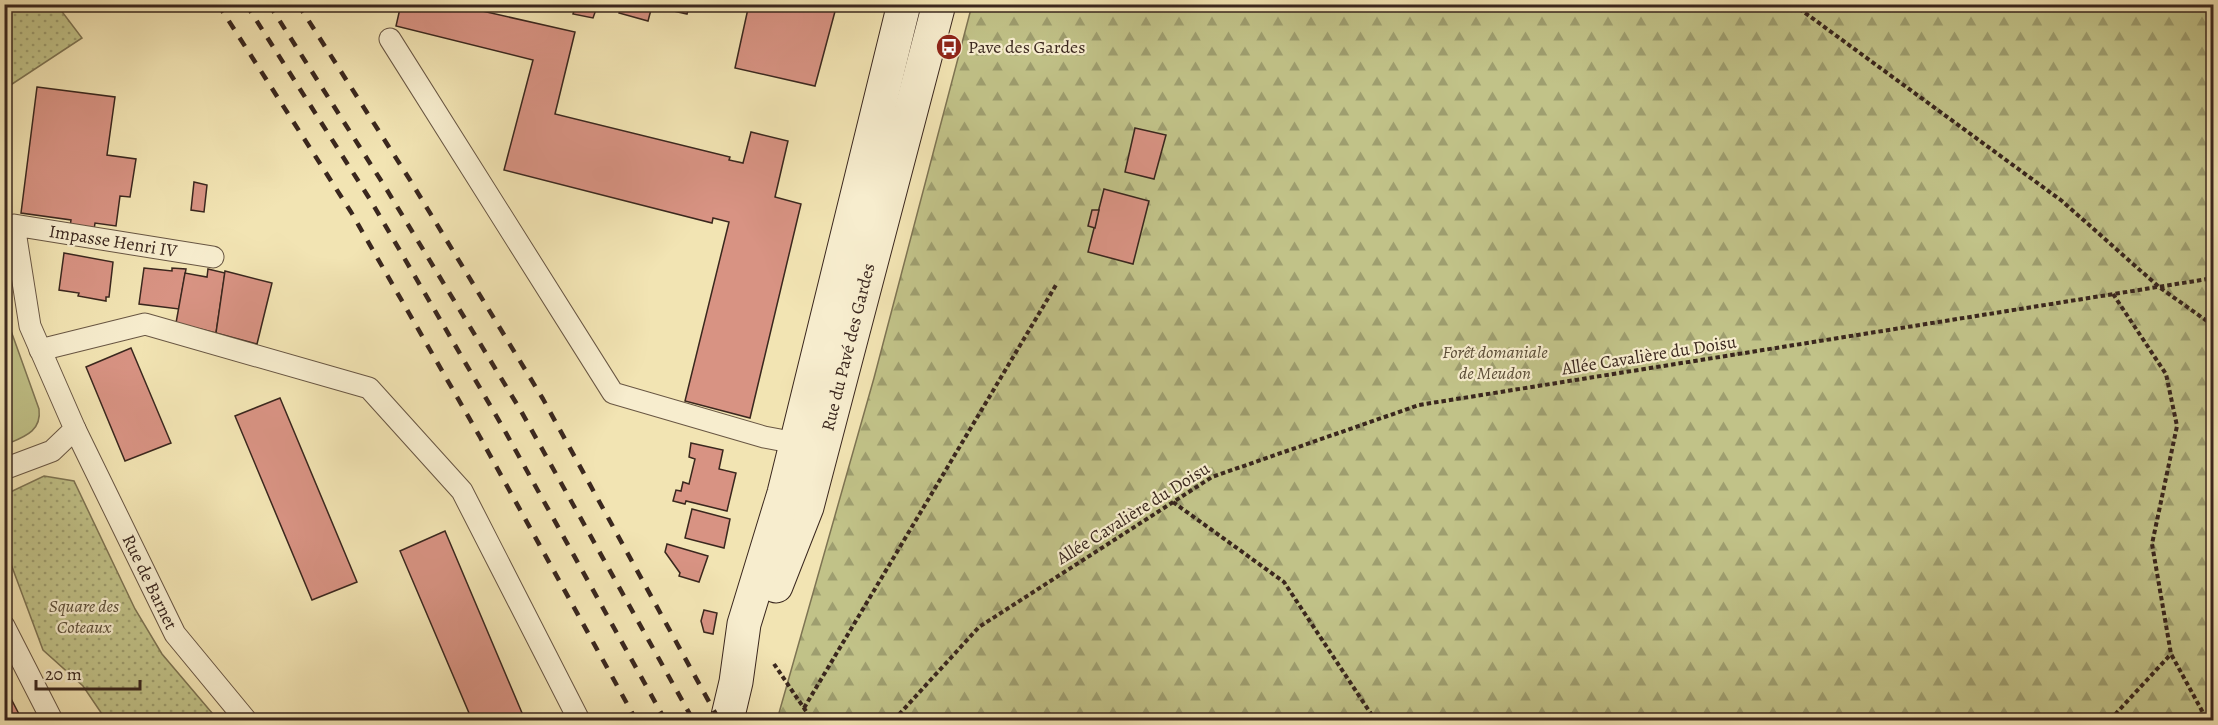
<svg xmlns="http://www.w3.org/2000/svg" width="2218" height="725" font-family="Alegreya,serif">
<defs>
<pattern id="grass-dots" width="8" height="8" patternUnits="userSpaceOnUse" patternTransform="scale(1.5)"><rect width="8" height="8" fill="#c1c288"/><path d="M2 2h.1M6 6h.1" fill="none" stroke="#9e9e6f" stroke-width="1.8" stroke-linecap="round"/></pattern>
<pattern id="forest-firs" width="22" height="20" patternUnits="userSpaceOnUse" patternTransform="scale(1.5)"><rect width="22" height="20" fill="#c1c288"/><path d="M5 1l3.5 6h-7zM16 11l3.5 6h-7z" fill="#9e9e6f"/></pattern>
</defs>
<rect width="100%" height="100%" fill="#f2e4b3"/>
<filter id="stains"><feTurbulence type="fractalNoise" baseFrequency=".00333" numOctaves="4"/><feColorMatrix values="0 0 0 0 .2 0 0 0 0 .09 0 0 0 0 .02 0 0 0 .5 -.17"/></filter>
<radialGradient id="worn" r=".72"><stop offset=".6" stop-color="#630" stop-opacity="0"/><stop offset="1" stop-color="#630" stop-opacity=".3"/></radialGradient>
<g fill="url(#grass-dots)" stroke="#7e7453" stroke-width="1.5">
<polygon points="5,4 57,5 82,38 6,88 5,96"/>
<polygon points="44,476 74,481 135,609 162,654 218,720 106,720 83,686 43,650 5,548 4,495"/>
</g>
<polygon fill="url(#forest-firs)" stroke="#7e7453" stroke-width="1.5" points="972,5 2213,5 2213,720 777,720 874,378"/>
<path fill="#c1c288" stroke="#7e7453" stroke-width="1.5" d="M5,314l34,95c3,23 -16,28 -34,36z"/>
<g fill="#d89383" stroke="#3a271e" stroke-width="1.5">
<polygon points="401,4 451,4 575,32 555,114 730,157 729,160 743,163 751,132 788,141 775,197 801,204 750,418 685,401 729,222 713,218 712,223 504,170 533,60 396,26"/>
<polygon points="576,4 598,4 593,18 573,14"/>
<polygon points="621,4 690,4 687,14 652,6 648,21 619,13"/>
<polygon points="749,4 837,4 815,86 735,68"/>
<polygon points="37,87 115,97 107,155 136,159 130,197 120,196 116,226 95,223 94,230 70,227 71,220 21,213"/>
<polygon points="1135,128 1166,135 1154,179 1125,172"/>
<polygon points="194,182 207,185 204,212 191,210"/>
<polygon points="1104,189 1149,201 1133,264 1088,252"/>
<polygon points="1092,210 1099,210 1095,228 1088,226"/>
<polygon points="64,253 113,262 109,297 106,297 106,301 78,296 79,293 59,290"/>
<polygon points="144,268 172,271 172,268 186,269 179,309 139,304"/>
<polygon points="208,269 225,273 216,333 176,323 185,273 207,277"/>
<polygon points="225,271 272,283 257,344 216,333"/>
<polygon points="131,348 171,443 125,461 86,367"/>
<polygon points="280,398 357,582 312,600 235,416"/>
<polygon points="691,443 723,450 719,469 736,473 727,511 686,501 685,504 673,501 676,490 681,491 683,482 689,484 695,459 689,457"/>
<polygon points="692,509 730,519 724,548 685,538"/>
<polygon points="445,531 525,720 472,720 400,551"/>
<polygon points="667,544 708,556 699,582 679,576 680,573 665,552"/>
<polygon points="704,610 717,613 713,634 704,632 701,621"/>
<polygon points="4,685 22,720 4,720"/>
</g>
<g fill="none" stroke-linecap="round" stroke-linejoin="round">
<g stroke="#685643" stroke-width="23">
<g id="lane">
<polyline points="390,39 613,393 764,437 796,443"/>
<polyline points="40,350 145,324 369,388 462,491 579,720"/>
<polyline points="75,429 175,634 246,720"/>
<polyline points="4,469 52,451 75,429 30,326 14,225 213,257"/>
<polyline points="4,626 52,720"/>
</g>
</g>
<g stroke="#3a271e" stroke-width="35">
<g id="secondary">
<polyline points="776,586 807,507 939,4"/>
<polyline points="727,720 736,682 744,624 784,493 904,4"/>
</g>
</g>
<g stroke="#3a271e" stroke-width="4" stroke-dasharray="4.5 3" stroke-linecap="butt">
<polyline points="1793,4 2062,201 2159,287 2214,326"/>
<polyline points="2113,294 2166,374 2177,426 2152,544 2171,654 2207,720"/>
<polyline points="1173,502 1284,582 1375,720"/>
<polyline points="774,664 812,720"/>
<polyline points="804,708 1056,285"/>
<polyline points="894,720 979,627 1212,477 1419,405 2214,278"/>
<polyline points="2110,720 2171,654"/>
</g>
<use href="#lane" stroke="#f7edce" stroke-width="21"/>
<use href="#secondary" stroke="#f7edce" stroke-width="33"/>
<g stroke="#3a271e" stroke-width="4.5" stroke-dasharray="10 10" stroke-linecap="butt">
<polyline points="218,4 351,212 480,437 636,720"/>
<polyline points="246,4 371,201 501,424 665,720"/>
<polyline points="269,4 387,190 521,411 693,720"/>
<polyline points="298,4 410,180 543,399 719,720"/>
</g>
</g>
<defs>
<g id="bus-disc" transform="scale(1.35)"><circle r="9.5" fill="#8f2418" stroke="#f7edce"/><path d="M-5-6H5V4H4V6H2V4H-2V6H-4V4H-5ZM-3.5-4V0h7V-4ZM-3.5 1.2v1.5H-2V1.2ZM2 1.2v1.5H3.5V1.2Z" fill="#fff"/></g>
</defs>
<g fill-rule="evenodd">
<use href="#bus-disc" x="949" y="47"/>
</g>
<g text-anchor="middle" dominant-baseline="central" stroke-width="4.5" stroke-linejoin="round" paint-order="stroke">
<g font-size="18" fill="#3a271e" stroke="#f7edce" text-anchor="start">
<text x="968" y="47">Pave des Gardes</text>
</g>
<g font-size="18" fill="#3a271e" stroke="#f7edce">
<text transform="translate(113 241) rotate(9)">Impasse Henri IV</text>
<text transform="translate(848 347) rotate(-76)">Rue du Pavé des Gardes</text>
<text transform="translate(1649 355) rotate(-9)">Allée Cavalière du Doisu</text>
<text transform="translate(1133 513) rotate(-32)">Allée Cavalière du Doisu</text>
<text transform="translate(150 582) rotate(64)">Rue de Barnet</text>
</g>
<g font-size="18" font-style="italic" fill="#5c4e38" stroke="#f7edce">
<text x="1495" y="352">Forêt domaniale<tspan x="1495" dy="21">de Meudon</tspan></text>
<text x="84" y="606">Square des<tspan x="84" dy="21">Coteaux</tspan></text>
</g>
</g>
<rect width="2218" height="725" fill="none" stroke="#f2e4b3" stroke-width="24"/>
<rect x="6" y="6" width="2206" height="713" fill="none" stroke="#3a271e" stroke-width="3"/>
<rect x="12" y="12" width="2194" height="701" fill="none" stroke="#3a271e" stroke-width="1.5"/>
<path d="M36 680v9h104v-9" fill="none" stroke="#3a271e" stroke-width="3"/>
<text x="45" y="680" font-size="18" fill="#3a271e" stroke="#f7edce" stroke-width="4.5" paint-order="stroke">20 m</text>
<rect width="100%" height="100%" filter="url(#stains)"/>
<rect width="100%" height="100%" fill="url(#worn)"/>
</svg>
